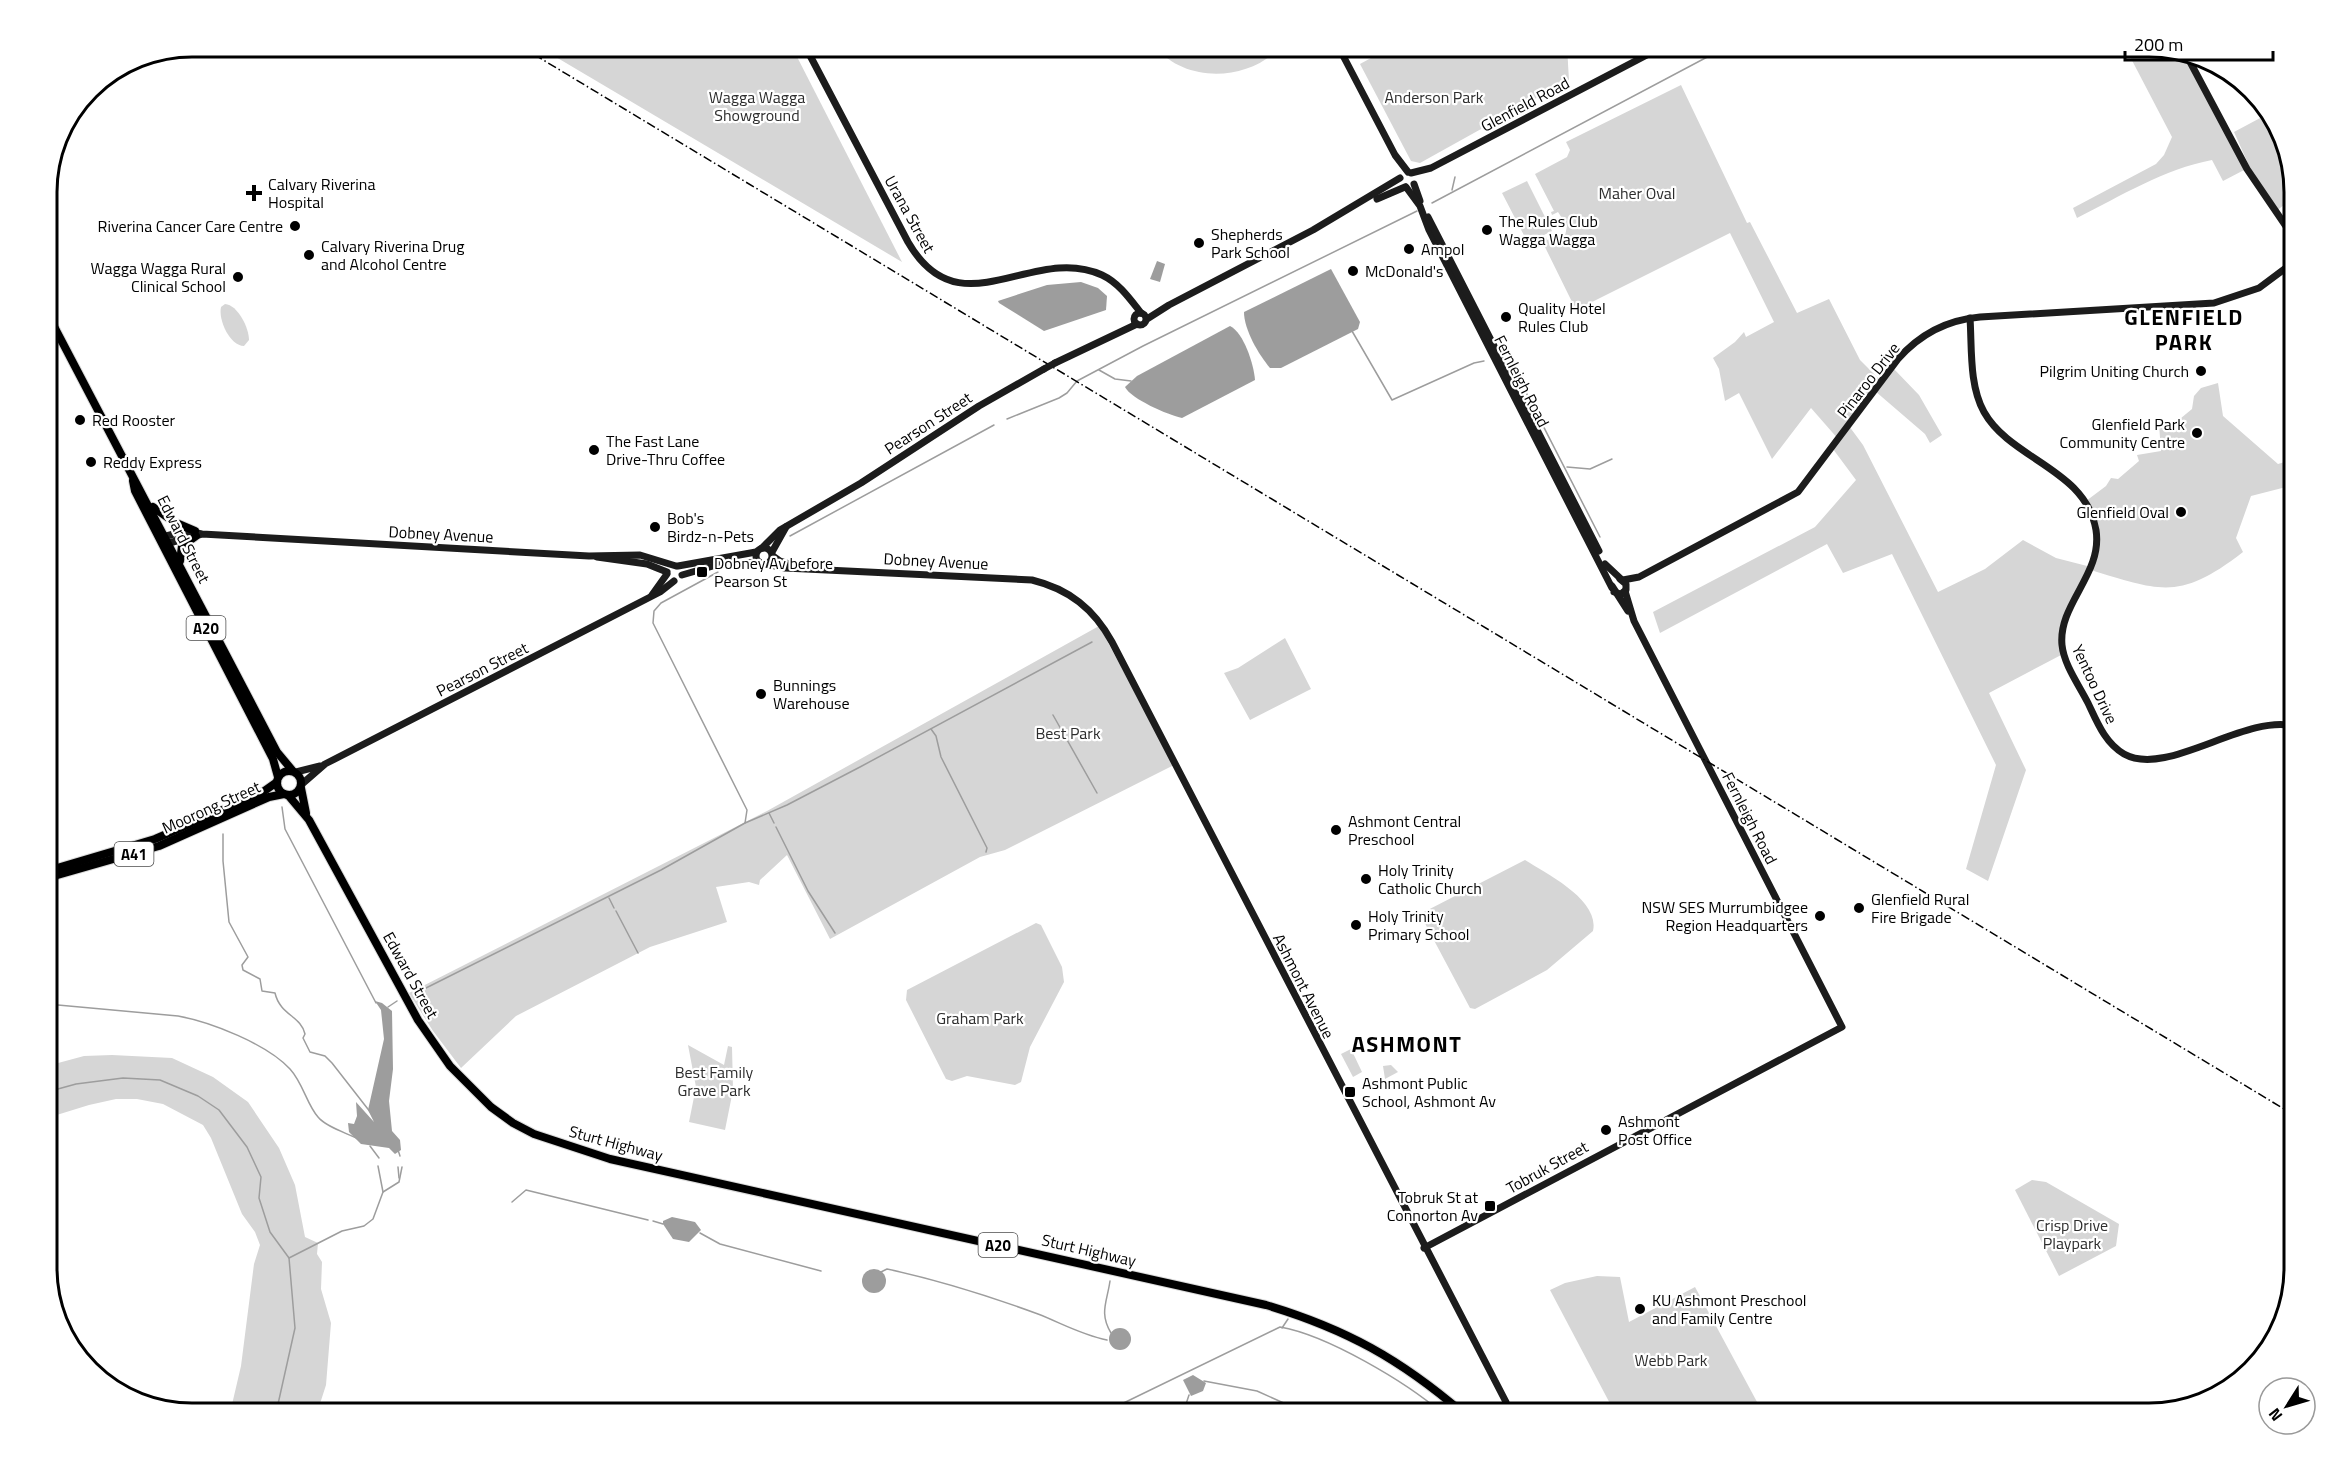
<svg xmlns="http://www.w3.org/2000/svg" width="2341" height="1460" font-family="'Titillium Web',sans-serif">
<rect width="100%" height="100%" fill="#fff"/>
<g fill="#d6d6d6">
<polygon points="539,47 792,47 902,262"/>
<path d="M1156,47h124c-30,34 -95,37 -124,0z"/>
<polygon points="1391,47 1567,47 1569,80 1420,163 1411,161 1360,64"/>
<path d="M2125,47h24l36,10 61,112 -23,12 -11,-21c-48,9 -91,36 -135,58l-4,-10 83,-44 8,-9 8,-18z"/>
<polygon points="1681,85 1747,223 1750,222 1797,313 1829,299 1860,360 1882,382 1893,368 1919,395 1942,435 1930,443 1925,434 1875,391 1849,426 1863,445 1938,592 1985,569 2023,540 2056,558 2091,567 2063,625 2063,654 1989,693 2026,770 1988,881 1966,869 1996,765 1892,554 1843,573 1827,544 1660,633 1653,612 1815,527 1856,480 1833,449 1839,440 1811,408 1772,459 1739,393 1725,401 1719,369 1713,358 1735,342 1744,332 1746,337 1774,322 1730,233 1576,310 1543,243 1546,237 1547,240 1555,236 1557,240 1565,236 1567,226 1558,212 1552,215 1551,212 1554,211 1535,174 1567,157 1570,150 1566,142"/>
<polygon points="2249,91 2275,119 2294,191 2294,197 2275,212 2259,188 2234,132 2262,117"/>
<polygon points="1527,181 1552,231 1528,243 1515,218 1528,211 1515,218 1502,193"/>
<path d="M225,304c13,1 24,24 24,36l-5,6c-14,0 -26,-26 -23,-39z"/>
<path d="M2218,383l5,33 55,48 16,-5v26l-43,11 -15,42 7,14c-62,48 -81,40 -152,18l6,-30 -11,-39 20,-15 5,-8 7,1 21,-18 -2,-6 24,-4 -2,-27 16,-1 17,-14 2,-13 7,-8z"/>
<polygon points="49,433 58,452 47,458 47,434"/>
<polygon points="1099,626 1174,765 1005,850 980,857 830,939 787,855 760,880 759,885 749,882 716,887 727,922 650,947 516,1016 461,1068 433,1031 409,993 767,811"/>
<polygon points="1285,638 1311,689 1250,720 1224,673 1238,668"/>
<path d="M1525,860c22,14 75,40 68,71l-46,39 -72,39 -5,-1 -50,-94z"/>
<polygon points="1036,923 1041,925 1062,967 1064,982 1030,1047 1021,1082 1015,1085 967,1076 952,1081 946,1079 906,1000 907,990"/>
<polygon points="688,1045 724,1065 728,1046 732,1047 733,1090 725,1130 689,1122 696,1087"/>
<polygon points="1351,1049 1362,1072 1353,1077 1341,1054"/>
<polygon points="112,1055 172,1058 213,1077 248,1102 279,1148 295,1185 305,1237 318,1243 317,1254 322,1262 321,1289 331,1323 326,1385 317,1413 230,1413 241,1366 254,1264 260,1245 255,1232 242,1214 211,1138 203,1125 163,1104 137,1099 116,1099 89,1105 47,1118 47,1066 84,1056"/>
<polygon points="1391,1065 1398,1072 1385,1079 1383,1066"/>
<polygon points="2032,1180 2046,1182 2119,1224 2116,1246 2059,1276 2015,1190"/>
<polygon points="1597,1276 1620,1277 1629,1322 1695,1287 1763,1413 1615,1413 1550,1290 1565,1283"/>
</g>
<g fill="#9d9d9d">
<polygon points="1157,261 1165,264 1160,282 1150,279"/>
<path d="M1331,269l29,53 -2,7 -77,39h-11c-11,-13 -26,-38 -26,-56z"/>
<polygon points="1081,282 1098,288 1107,296 1106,310 1044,331 999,303 998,301 1047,285"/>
<path d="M1230,326c14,7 24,39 25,54l-73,38c-14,-3 -51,-19 -57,-31l12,-11z"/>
<polygon points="375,1001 382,1003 392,1011 393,1069 389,1101 392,1131 400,1140 401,1150 395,1154 389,1148 361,1144 349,1132 348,1123 354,1124 357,1116 356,1102 374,1122 368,1110 384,1039 381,1010"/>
<polygon points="672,1217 695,1222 701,1230 689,1242 673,1239 663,1224 663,1221"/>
<circle cx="874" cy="1281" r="12"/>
<circle cx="1120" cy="1339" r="11"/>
<polygon points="1193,1375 1206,1383 1203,1391 1191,1396 1183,1380"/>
</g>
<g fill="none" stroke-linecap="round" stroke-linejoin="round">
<g stroke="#9d9d9d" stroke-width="1.5">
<polyline points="1452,190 1455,177"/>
<polyline points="1432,203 1728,46"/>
<polyline points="1352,331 1392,400 1474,363 1484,361"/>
<polyline points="1508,364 1513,367 1514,362"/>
<polyline points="1513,367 1600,537"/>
<polyline points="1099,370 1115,379 1131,381"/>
<polyline points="1007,419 1059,398 1067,393 1077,381 1143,346 1417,211"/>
<polyline points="1567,467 1590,469 1612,459"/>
<polyline points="790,536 994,425"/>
<polyline points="1053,715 1097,793"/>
<polyline points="931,729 936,736 941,757 987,848 986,852"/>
<polyline points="282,807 285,829 376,1003"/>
<polyline points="769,813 774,823"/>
<polyline points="745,823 787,805 860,767 1092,642"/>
<polyline points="776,827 808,891 835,933"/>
<path d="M223,834v27l6,61 19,35 -6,8 1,5 17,9 2,12 13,2c5,22 26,23 30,41l-2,4 7,14 15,4 7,7 39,50"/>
<polyline points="609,898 614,908"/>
<polyline points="616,911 638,953"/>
<polyline points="416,993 661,870 745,823 747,810 653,623 654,611 661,603 718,572"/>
<path d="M47,1004l131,12c33,6 89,28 112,53 13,14 17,36 28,48 8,10 29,16 40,22"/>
<polyline points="388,1007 397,1001"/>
<polyline points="47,1092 76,1084 123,1078 160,1080 198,1096 219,1110 247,1147 261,1177 259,1198 270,1232 289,1258 295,1328 276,1413"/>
<polyline points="370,1146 379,1158"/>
<polyline points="398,1150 400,1156"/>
<polyline points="398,1167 399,1178"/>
<polyline points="383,1192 399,1182 402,1167"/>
<polyline points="512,1202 526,1190 648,1220"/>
<polyline points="653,1221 663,1224"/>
<polyline points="700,1233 720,1244 821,1271"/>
<polyline points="289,1258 342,1231 364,1226 373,1219 383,1192 378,1166"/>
<path d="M881,1272l6,-3c51,11 102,27 151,45 23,9 44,21 69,26"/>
<path d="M1110,1281c-3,21 -11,32 1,52"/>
<polyline points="1282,1328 1288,1319"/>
<polyline points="1204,1381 1257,1391 1306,1413"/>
<path d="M1103,1413l177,-86c47,8 126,55 162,86"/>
<polyline points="1183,1413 1189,1395"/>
</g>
<g stroke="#dbdbdb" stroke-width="10">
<g id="highway">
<polyline points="47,313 277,752 292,770"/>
<polyline points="133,481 135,491 273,759 278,777"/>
<polyline points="153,507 174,522 195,531"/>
<polyline points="180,561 182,546 196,536"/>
<circle cx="289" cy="783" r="12"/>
<polyline points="301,788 306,813"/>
<path d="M288,795l21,25 109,200 32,46 41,41 22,16 21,11 76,25 656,146c80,24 134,54 197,108"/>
<polyline points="47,871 155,839 260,794 277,782"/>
<polyline points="47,878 159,846 269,797 284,794"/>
</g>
</g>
<g stroke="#1c1c1c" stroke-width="7">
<path d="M805,46l103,196c52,90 124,1 194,33 17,8 28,24 39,38"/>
<polyline points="1338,46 1395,155 1408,172"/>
<polyline points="2188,58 2247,169 2294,238"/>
<polyline points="1411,173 1431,168 1664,46"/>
<polyline points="1414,184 1420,201"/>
<polyline points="1406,187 1420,206 1429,230 1612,588"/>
<polyline points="1377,199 1405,187"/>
<polyline points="1428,217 1599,551"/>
<circle cx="1140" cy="319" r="6"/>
<path d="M1970,318c2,30 -1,67 14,94 27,48 102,57 112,118 7,44 -38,74 -34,115 2,20 17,40 26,58 9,19 17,40 36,51 43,24 120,-40 170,-28"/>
<polyline points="1147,319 1169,305 1313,230 1400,178"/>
<polyline points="1055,363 1137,324"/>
<polyline points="202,534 169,543 162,542 166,536 186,531 202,534 589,556 640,555 676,566"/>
<circle cx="764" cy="556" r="8"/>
<polyline points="762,548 780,530 861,483 979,406 1044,369"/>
<polyline points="772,552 786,527"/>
<polyline points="773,556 780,561 796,566"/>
<polyline points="597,557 647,564 667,572"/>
<path d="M766,564l19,4 247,12c37,9 62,29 80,62l394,760 -8,11"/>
<polyline points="1605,564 1621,579"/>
<polyline points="678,566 756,552"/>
<polyline points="682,575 713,566 759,562"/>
<path d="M1623,580l16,-3 159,-85 100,-133c22,-25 49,-39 82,-42l234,-14 45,-15 35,-26"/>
<polyline points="1612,586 1628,611"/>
<polyline points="1614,592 1621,594 1626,590 1626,584 1620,579"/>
<polyline points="652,595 667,574"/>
<polyline points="296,772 320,766"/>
<polyline points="302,784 325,764 660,592 674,581"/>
<polyline points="1424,1248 1842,1027 1634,621 1625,591"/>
</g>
<use href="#highway" stroke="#000" stroke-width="8"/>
<polyline stroke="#000" stroke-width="1.5" stroke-dasharray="9 3 1.5 3" stroke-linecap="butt" points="520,46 2294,1115"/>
<polyline stroke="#1c1c1c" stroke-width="7" points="1044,369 1055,363"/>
</g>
<g fill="#000" stroke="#fff" stroke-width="2">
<path d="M251 184h6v6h6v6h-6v6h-6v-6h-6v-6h6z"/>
<circle cx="295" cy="226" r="6"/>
<circle cx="1487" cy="230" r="6"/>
<circle cx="1199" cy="243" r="6"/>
<circle cx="1409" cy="249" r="6"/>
<circle cx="309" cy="255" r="6"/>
<circle cx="1353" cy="271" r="6"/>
<circle cx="238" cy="277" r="6"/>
<circle cx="1506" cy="317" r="6"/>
<circle cx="2201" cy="371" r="6"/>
<circle cx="80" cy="420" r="6"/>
<circle cx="2197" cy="433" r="6"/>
<circle cx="594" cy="450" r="6"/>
<circle cx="91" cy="462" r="6"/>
<circle cx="2181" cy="512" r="6"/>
<circle cx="655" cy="527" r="6"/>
<rect x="696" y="566" width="12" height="12" rx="3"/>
<circle cx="761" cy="694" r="6"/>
<circle cx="1336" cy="830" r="6"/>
<circle cx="1366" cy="879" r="6"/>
<circle cx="1859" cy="908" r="6"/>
<circle cx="1820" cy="916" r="6"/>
<circle cx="1356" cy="925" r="6"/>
<rect x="1344" y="1086" width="12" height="12" rx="3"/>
<circle cx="1606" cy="1130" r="6"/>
<rect x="1484" y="1200" width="12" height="12" rx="3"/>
<circle cx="1640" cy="1309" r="6"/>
</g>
<g text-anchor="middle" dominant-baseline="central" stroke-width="4.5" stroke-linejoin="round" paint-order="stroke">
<g fill="#fff" stroke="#4c4c4c" stroke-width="1.5">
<rect x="186.5" y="616" width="39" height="24" rx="4.5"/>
<rect x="114.5" y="842" width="39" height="24" rx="4.5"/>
<rect x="978.5" y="1233" width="39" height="24" rx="4.5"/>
</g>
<g font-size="15" font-weight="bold" fill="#000">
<text x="206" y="628">A20</text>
<text x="134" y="854">A41</text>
<text x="998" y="1245">A20</text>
</g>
<g font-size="16" fill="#2d2d2d" stroke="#fff">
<text x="757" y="97">Wagga Wagga<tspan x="757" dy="18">Showground</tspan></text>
<text x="1434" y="97">Anderson Park</text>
<text x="1637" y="193">Maher Oval</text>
<text x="1068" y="733">Best Park</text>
<text x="980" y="1018">Graham Park</text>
<text x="714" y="1072">Best Family<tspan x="714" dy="18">Grave Park</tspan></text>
<text x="2072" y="1225">Crisp Drive<tspan x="2072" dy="18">Playpark</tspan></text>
<text x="1671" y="1360">Webb Park</text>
</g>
<g font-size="16" fill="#000" stroke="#fff">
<text transform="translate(1525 104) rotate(-28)">Glenfield Road</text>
<text transform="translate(910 214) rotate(61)">Urana Street</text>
<text transform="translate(1868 380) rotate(-52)">Pinaroo Drive</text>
<text transform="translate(1522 381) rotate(63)">Fernleigh Road</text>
<text transform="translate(928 423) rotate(-33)">Pearson Street</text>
<text transform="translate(441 534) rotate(3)">Dobney Avenue</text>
<text transform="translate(184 539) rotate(63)">Edward Street</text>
<text transform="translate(936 561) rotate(3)">Dobney Avenue</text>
<text transform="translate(482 669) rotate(-27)">Pearson Street</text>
<text transform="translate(2095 684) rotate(65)">Yentoo Drive</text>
<text transform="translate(211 807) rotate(-24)">Moorong Street</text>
<text transform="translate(1750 818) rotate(63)">Fernleigh Road</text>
<text transform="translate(411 975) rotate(61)">Edward Street</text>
<text transform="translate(1304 986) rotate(63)">Ashmont Avenue</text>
<text transform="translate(616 1143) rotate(15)">Sturt Highway</text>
<text transform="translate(1547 1167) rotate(-29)">Tobruk Street</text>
<text transform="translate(1089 1250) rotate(13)">Sturt Highway</text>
</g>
<g font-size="16" fill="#000" stroke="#fff" text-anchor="start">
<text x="268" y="184">Calvary Riverina<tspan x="268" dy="18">Hospital</tspan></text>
<text x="1499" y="221">The Rules Club<tspan x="1499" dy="18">Wagga Wagga</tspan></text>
<text x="283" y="226" text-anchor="end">Riverina Cancer Care Centre</text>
<text x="1211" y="234">Shepherds<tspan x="1211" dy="18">Park School</tspan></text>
<text x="321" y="246">Calvary Riverina Drug<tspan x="321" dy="18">and Alcohol Centre</tspan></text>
<text x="1421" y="249">Ampol</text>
<text x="226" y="268" text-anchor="end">Wagga Wagga Rural<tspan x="226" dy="18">Clinical School</tspan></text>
<text x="1365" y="271">McDonald's</text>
<text x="1518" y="308">Quality Hotel<tspan x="1518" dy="18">Rules Club</tspan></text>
<text x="2189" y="371" text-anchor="end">Pilgrim Uniting Church</text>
<text x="92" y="420">Red Rooster</text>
<text x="2185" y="424" text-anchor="end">Glenfield Park<tspan x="2185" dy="18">Community Centre</tspan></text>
<text x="606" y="441">The Fast Lane<tspan x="606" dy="18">Drive-Thru Coffee</tspan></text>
<text x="103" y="462">Reddy Express</text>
<text x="2169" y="512" text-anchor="end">Glenfield Oval</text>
<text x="667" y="518">Bob's<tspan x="667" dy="18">Birdz-n-Pets</tspan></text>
<text x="714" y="563">Dobney Av before<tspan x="714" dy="18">Pearson St</tspan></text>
<text x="773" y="685">Bunnings<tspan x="773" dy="18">Warehouse</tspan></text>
<text x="1348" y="821">Ashmont Central<tspan x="1348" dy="18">Preschool</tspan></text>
<text x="1378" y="870">Holy Trinity<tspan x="1378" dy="18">Catholic Church</tspan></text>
<text x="1871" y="899">Glenfield Rural<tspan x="1871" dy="18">Fire Brigade</tspan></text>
<text x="1808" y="907" text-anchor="end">NSW SES Murrumbidgee<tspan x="1808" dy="18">Region Headquarters</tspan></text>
<text x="1368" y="916">Holy Trinity<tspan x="1368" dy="18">Primary School</tspan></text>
<text x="1362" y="1083">Ashmont Public<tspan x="1362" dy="18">School, Ashmont Av</tspan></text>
<text x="1618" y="1121">Ashmont<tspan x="1618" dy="18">Post Office</tspan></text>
<text x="1478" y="1197" text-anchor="end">Tobruk St at<tspan x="1478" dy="18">Connorton Av</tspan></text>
<text x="1652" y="1300">KU Ashmont Preschool<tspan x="1652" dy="18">and Family Centre</tspan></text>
</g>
<g font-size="22" font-weight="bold" letter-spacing="1.5" fill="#000" stroke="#fff">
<text x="2184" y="317">GLENFIELD<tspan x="2184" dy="25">PARK</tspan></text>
<text x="1407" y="1044">ASHMONT</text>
</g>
</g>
<path d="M0 0H2341V1460H0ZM192 57H2149A135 135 0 0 1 2284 192V1268A135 135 0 0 1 2149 1403H192A135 135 0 0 1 57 1268V192A135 135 0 0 1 192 57Z" fill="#fff" fill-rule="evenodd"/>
<path fill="none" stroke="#000" stroke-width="3" d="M192 57H2149A135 135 0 0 1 2284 192V1268A135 135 0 0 1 2149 1403H192A135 135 0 0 1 57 1268V192A135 135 0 0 1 192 57Z"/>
<g transform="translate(2287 1406) rotate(233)"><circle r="28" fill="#ffffff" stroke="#999999" stroke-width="1.5"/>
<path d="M0-4.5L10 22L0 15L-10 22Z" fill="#000000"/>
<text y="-9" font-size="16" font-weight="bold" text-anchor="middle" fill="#000000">N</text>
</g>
<path d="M2125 51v9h148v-9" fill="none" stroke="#000000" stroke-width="3"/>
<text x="2134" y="51" font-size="18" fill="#000000" stroke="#ffffff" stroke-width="4.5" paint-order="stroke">200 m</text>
</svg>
